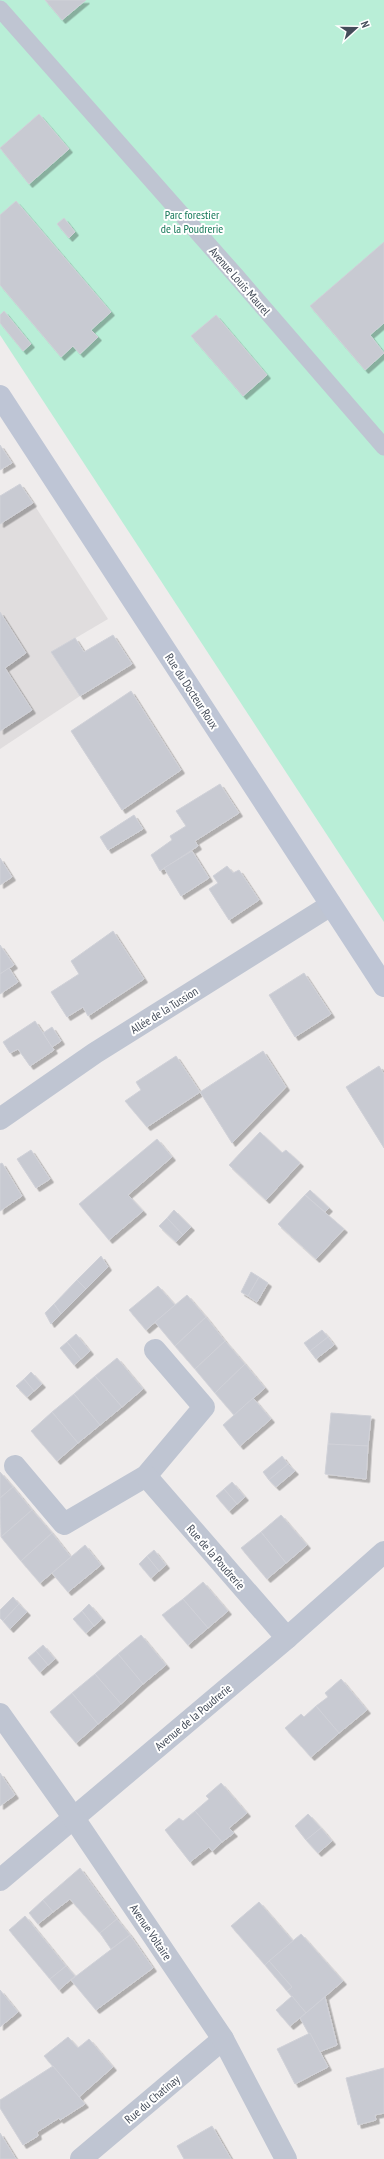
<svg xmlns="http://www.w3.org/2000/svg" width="384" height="2159" font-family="'PT Sans Narrow',sans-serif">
<defs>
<filter id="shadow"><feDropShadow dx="3.5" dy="3.5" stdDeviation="0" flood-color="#0004"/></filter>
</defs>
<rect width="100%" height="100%" fill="#efecec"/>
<polygon fill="#e0ddde" points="33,503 108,619 52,652 80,696 0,749 0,524"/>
<polygon fill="#b9eed7" points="0,0 384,0 384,922 0,335"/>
<g fill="#c8cad2" stroke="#d0d1d8" filter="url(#shadow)">
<polygon points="45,0 86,0 62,20"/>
<polygon points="39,114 69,149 29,184 0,148"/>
<polygon points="16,201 111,312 91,330 98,337 80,354 73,346 61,357 0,285 0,215"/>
<polygon points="64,218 75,232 69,238 57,224"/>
<polygon points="384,242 384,323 370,335 384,353 365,370 310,306"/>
<polygon points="4,311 31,344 23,351 0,323 0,315"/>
<polygon points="216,315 267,375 243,396 191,336"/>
<polygon points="0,445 12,463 0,470"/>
<polygon points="20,484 33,503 0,524 0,496"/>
<polygon points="0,612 26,653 5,668 32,710 0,731"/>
<polygon points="113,635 132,664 80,696 51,652 75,638 84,652"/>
<polygon points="131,691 181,770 122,810 71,731"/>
<polygon points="220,784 239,813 195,841 198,846 160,871 151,855 172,840 170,836 186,826 176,811"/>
<polygon points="134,815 143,829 108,850 100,837"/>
<polygon points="192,851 209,878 181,896 164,868"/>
<polygon points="0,858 12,877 0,885"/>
<polygon points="227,866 233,873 239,870 259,900 229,920 209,889 218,883 213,876"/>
<polygon points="113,931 144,979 88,1016 83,1007 67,1017 51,992 79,974 71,961"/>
<polygon points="0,945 14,965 0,974"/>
<polygon points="9,968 18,982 0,994 0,974"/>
<polygon points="304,973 331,1014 295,1037 269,995"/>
<polygon points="35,1021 54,1050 30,1066 18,1049 10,1053 3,1042"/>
<polygon points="52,1027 61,1041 52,1047 43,1033"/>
<polygon points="263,1051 286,1087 232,1143 200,1092"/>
<polygon points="176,1056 200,1092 147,1127 125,1101 141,1090 136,1082"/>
<polygon points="379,1066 384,1074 384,1148 346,1087"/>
<polygon points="260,1132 282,1153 286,1150 300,1163 266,1200 229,1165"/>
<polygon points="157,1139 172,1157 128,1195 143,1211 109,1240 79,1204"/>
<polygon points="31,1150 50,1179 36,1188 17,1159"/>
<polygon points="2,1163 22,1196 0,1211 0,1164"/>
<polygon points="310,1190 329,1208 325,1212 305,1195"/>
<polygon points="305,1195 344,1229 316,1259 278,1224"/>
<polygon points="174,1210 191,1227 183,1235 167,1218"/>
<polygon points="167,1218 183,1235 176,1242 159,1226"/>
<polygon points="101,1256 108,1267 86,1289 77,1280"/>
<polygon points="251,1272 259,1277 248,1296 241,1292"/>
<polygon points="259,1277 268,1283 257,1302 248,1296"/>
<polygon points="77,1280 86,1289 61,1314 54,1304"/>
<polygon points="158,1286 175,1305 146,1330 129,1310"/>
<polygon points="187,1295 206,1317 175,1346 155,1322"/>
<polygon points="54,1304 61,1314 51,1324 45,1313"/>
<polygon points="206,1317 225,1341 195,1369 175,1346"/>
<polygon points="322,1330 328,1337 310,1351 304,1343"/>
<polygon points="76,1334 90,1351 81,1359 67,1342"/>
<polygon points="328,1337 334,1345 316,1359 310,1351"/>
<polygon points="225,1341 245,1364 215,1393 195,1369"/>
<polygon points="67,1342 81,1359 74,1365 60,1348"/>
<polygon points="117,1358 143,1389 122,1407 95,1376"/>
<polygon points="245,1364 265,1388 234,1415 215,1393"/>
<polygon points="31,1372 42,1384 34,1391 24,1379"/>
<polygon points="95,1376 122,1407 100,1425 74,1394"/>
<polygon points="24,1379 34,1391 27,1397 16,1386"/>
<polygon points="74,1394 100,1425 78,1443 52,1412"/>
<polygon points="253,1398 271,1419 240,1446 223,1425"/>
<polygon points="52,1412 78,1443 57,1461 31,1431"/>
<polygon points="331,1413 371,1416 368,1446 328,1444"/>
<polygon points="328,1444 368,1446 366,1479 325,1474"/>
<polygon points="282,1456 288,1464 269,1480 263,1472"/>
<polygon points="288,1464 295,1471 276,1487 269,1480"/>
<polygon points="0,1472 13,1487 0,1498"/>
<polygon points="232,1482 245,1497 237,1504 224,1489"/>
<polygon points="13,1487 32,1510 1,1537 0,1498"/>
<polygon points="224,1489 237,1504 229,1511 216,1496"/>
<polygon points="32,1510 52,1533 21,1561 1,1537"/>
<polygon points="281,1515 307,1545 286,1563 261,1532"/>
<polygon points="261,1532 286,1563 267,1579 241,1548"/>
<polygon points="52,1533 71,1557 40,1583 21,1561"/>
<polygon points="85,1545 101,1565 68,1592 52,1573"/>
<polygon points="154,1550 166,1565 159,1571 147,1556"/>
<polygon points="147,1556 159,1571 151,1578 139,1564"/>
<polygon points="203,1582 228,1611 208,1628 183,1599"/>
<polygon points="13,1597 19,1604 3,1621 0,1618 0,1610"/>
<polygon points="183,1599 208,1628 188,1645 162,1615"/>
<polygon points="19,1604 27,1612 10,1629 3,1621"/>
<polygon points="89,1604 102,1619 94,1626 82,1611"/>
<polygon points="82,1611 94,1626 86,1633 73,1619"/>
<polygon points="141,1635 166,1665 143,1684 118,1654"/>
<polygon points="43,1645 55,1659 48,1665 36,1651"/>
<polygon points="36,1651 48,1665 40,1672 28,1658"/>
<polygon points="118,1654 143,1684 121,1704 95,1674"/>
<polygon points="95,1674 121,1704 98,1724 72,1693"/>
<polygon points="341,1679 367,1710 339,1733 316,1706 328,1697 325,1693"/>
<polygon points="72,1693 98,1724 76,1743 50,1712"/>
<polygon points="316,1706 339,1733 311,1757 285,1728 301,1714 304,1717"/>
<polygon points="0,1773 15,1795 0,1806"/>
<polygon points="221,1783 247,1813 229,1828 234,1833 222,1842 195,1811 209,1799 206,1796"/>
<polygon points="195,1811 222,1842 212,1851 209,1847 190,1862 165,1830 179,1818 183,1821"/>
<polygon points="308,1814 321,1828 306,1840 295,1826"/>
<polygon points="321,1828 332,1841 318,1853 306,1840"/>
<polygon points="80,1868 117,1919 100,1933 70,1899 53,1912 43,1900"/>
<polygon points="43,1900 53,1912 38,1924 29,1913"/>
<polygon points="259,1902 293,1941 265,1965 231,1926"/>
<polygon points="25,1916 66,1966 50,1979 9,1930"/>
<polygon points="117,1919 130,1935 111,1949 100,1933"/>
<polygon points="301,1934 343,1981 306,2013 287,1991 292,1987 269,1961"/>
<polygon points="130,1935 153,1968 96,2010 71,1980"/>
<polygon points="269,1961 292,1987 287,1991 265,1965"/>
<polygon points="66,1966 75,1976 59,1990 50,1979"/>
<polygon points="0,1990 18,2012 0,2027"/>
<polygon points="292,1996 306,2013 290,2026 276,2010"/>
<polygon points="325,1997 337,2045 319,2052 300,2018"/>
<polygon points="310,2033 328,2067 295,2084 277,2049"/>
<polygon points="68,2037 78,2048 89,2039 113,2067 79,2097 44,2056"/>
<polygon points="53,2066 85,2104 60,2120 59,2118 37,2132 38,2136 23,2145 0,2108 0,2100"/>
<polygon points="384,2068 384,2113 375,2115 376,2120 358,2125 346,2078"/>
<polygon points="212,2126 231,2159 184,2159 177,2146"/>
<polygon points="0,2133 16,2159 0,2159"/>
</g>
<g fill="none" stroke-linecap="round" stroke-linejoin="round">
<polyline stroke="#bfc5d2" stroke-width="17" points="0,9 237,277 384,447"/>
<g stroke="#bfc5d2" stroke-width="22">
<polyline points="0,1119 95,1053 331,905"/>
<polyline points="15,1466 64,1524 146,1476 204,1407 155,1350"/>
<polyline points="146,1476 287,1638"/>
<polyline points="0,1880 287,1638 384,1552"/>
<polyline points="81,2159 223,2039"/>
</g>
<polyline stroke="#bfc5d2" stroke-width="22" points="0,1714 73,1817 223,2039 286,2159"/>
<polyline stroke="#bec5d5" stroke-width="22" points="0,396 384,986"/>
</g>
<g text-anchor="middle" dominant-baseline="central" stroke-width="4" stroke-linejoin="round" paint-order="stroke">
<g font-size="12" fill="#177959" stroke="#fff">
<text x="192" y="214">Parc forestier<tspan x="192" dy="14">de la Poudrerie</tspan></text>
</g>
<g font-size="12" fill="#444c59" stroke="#fff">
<text transform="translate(240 281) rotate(49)">Avenue Louis Maurel</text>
<text transform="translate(192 691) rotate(57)">Rue du Docteur Roux</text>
<text transform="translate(164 1010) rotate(-32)">Allée de la Tussion</text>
<text transform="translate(216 1557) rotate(49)">Rue de la Poudrerie</text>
<text transform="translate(193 1717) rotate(-40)">Avenue de la Poudrerie</text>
<text transform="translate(151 1932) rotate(56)">Avenue Voltaire</text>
<text transform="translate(152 2099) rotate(-40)">Rue du Chatinay</text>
</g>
</g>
<g transform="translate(356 28) rotate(69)" stroke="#ffffff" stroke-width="3" paint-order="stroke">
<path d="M0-3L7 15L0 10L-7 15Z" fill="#444c59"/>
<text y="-6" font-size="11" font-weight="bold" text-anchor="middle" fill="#444c59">N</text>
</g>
</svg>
